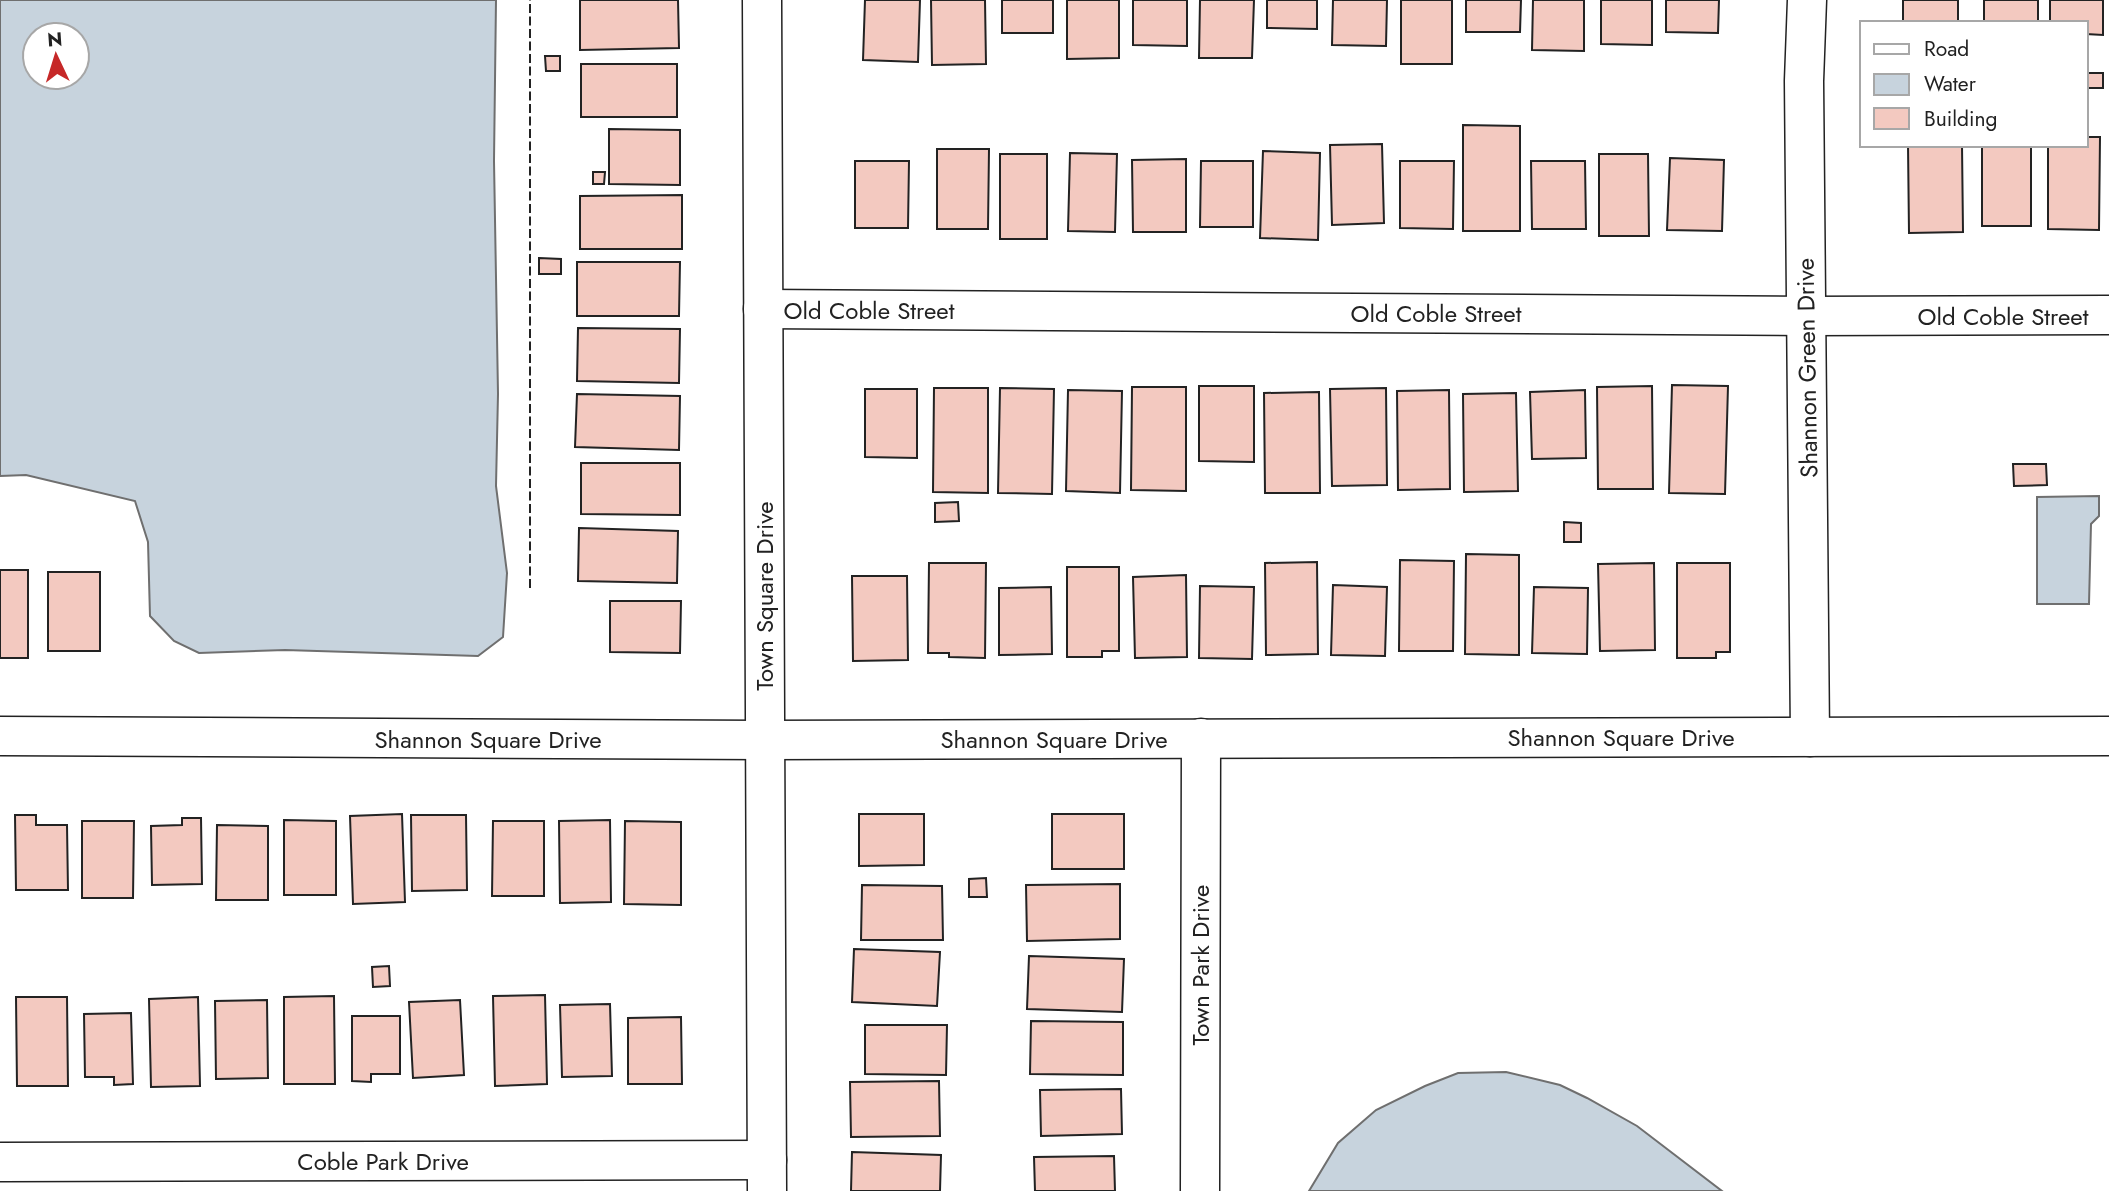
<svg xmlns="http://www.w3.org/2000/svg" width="2109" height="1191" font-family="Jost,sans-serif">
<rect width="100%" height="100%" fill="#fff"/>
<g fill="#c7d3dd" stroke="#6f6f6f" stroke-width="2" fill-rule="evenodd">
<path d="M0,0h496l-2,161 4,233 -2,92 11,87 -4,64 -25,19 -193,-6 -86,3 -25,-12 -24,-25 -2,-74 -13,-41 -109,-26 -26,1zM35,35h42v42h-42z"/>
<polygon points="2099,496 2099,516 2091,524 2089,604 2037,604 2037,497"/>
<polygon points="1506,1072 1560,1085 1587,1098 1637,1126 1722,1191 1309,1191 1338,1143 1376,1110 1425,1086 1458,1073"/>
</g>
<g fill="#f3c9c0" stroke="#222" stroke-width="2">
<polygon points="580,0 678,0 679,48 580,50"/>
<polygon points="865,0 920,0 918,62 863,60"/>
<polygon points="931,0 985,0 986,64 932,65"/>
<rect x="1002" y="0" width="51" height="33"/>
<polygon points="1067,0 1119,0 1119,58 1067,59"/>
<polygon points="1133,0 1187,0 1187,46 1133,45"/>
<polygon points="1200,0 1254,0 1252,58 1199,58"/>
<polygon points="1267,0 1317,0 1317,29 1267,28"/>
<polygon points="1333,0 1387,0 1386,46 1332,45"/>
<rect x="1401" y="0" width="51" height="64"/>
<polygon points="1466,0 1521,0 1520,32 1466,32"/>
<polygon points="1533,0 1584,0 1584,51 1532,50"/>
<polygon points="1601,0 1652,0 1652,45 1601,44"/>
<polygon points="1666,0 1719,0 1718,33 1666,32"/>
<rect x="1903" y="0" width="55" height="23"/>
<rect x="1984" y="0" width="54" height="23"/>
<polygon points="2050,0 2103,0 2103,35 2086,34 2086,23 2050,23"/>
<polygon points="545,56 560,56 560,71 546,71"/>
<rect x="581" y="64" width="96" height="53"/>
<rect x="2087" y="73" width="16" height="15"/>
<polygon points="1463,125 1520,126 1520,231 1463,231"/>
<polygon points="609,129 680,130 680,185 609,184"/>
<polygon points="2086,137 2100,137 2099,230 2048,229 2048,145 2086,145"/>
<polygon points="1382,144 1384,223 1332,225 1330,145"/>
<polygon points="1908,145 1962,145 1963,232 1909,233"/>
<rect x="1982" y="145" width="49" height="81"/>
<polygon points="937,149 989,149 988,229 937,229"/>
<polygon points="1263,151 1320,153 1318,240 1260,238"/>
<polygon points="1070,153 1117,154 1115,232 1068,231"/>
<rect x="1000" y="154" width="47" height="85"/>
<polygon points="1599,154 1648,154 1649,236 1599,236"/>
<polygon points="1670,158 1724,160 1722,231 1667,230"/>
<polygon points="1186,159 1186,232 1133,232 1132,160"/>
<polygon points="855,161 909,161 908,228 855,228"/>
<polygon points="1201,161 1253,161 1253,227 1200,227"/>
<polygon points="1400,161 1454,161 1453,229 1400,228"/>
<polygon points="1531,161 1585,161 1586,229 1532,229"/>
<polygon points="593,172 605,172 604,184 593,184"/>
<polygon points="682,195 682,249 580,249 580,196"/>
<polygon points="539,258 561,259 561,274 539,274"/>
<polygon points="577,262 680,262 679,316 577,316"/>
<polygon points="578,328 680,329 679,383 577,381"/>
<polygon points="1672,385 1728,386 1725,494 1669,493"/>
<polygon points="1199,386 1254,386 1254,462 1199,461"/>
<polygon points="1652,386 1653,489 1598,489 1597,387"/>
<polygon points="1132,387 1186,387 1186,491 1131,490"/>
<polygon points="934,388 988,388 988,493 933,492"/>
<polygon points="1000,388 1054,389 1052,494 998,493"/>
<polygon points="1386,388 1387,485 1332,486 1330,389"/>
<polygon points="865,389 917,389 917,458 865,457"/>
<polygon points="1068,390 1122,391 1120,493 1066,491"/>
<polygon points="1449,390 1450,489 1398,490 1397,391"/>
<polygon points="1585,390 1586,458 1532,459 1530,392"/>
<polygon points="1319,392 1320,493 1265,493 1264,393"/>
<polygon points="1516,393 1518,491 1464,492 1463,394"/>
<polygon points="577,394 680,396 679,450 575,447"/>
<polygon points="581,463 680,463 680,515 581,514"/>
<polygon points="2013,464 2046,464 2047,485 2014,486"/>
<polygon points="958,502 959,521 935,522 935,503"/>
<polygon points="1564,522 1581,523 1581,542 1564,542"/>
<polygon points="579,528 678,531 677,583 578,581"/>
<polygon points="1466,554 1519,555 1519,655 1465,654"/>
<polygon points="1400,560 1454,561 1453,651 1399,651"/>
<polygon points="1317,562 1318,654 1266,655 1265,563"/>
<polygon points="929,563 986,563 985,658 949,657 949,653 928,653"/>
<polygon points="1654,563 1655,650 1600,651 1598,564"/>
<polygon points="1677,563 1730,563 1730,652 1716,652 1716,658 1677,658"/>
<polygon points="1067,567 1119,567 1119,651 1102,651 1102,657 1067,657"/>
<rect x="0" y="570" width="28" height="88"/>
<rect x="48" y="572" width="52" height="79"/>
<polygon points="1186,575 1187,657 1135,658 1133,577"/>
<polygon points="852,576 907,576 908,660 853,661"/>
<polygon points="1333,585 1387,587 1385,656 1331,655"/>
<polygon points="1200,586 1254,587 1252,659 1199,658"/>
<polygon points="1051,587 1052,654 999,655 999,588"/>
<polygon points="1534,587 1588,588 1587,654 1532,653"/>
<polygon points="610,601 681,601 680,653 610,652"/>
<polygon points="402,814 405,902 353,904 350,816"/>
<polygon points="859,814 924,814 924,865 859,866"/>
<rect x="1052" y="814" width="72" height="55"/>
<polygon points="15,815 36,815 36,825 67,825 68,890 16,890"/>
<polygon points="411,815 466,815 467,890 412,891"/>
<polygon points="182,818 201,818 202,884 152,885 151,826 182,825"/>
<polygon points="284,820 336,821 336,895 284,895"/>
<polygon points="610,820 611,902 560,903 559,821"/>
<polygon points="82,821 134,821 133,898 82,898"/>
<polygon points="493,821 544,821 544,896 492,896"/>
<polygon points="625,821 681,822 681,905 624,904"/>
<polygon points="217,825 268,826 268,900 216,900"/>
<polygon points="986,878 987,897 969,897 969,879"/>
<polygon points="1120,884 1120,939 1027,941 1026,885"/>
<polygon points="862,885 942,886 943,940 861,940"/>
<polygon points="854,949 940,952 937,1006 852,1002"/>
<polygon points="1029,956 1124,959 1122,1012 1027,1009"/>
<polygon points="389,966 390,986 373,987 372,967"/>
<polygon points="545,995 547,1084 495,1086 493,996"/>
<polygon points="334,996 335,1084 284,1084 284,997"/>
<polygon points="16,997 67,997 68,1086 17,1086"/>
<polygon points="198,997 200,1086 151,1087 149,999"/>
<polygon points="267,1000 268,1078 216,1079 215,1001"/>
<polygon points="460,1000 464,1075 413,1078 409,1002"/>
<polygon points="610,1004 612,1076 562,1077 560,1005"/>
<polygon points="131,1013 133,1084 114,1085 114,1077 85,1077 84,1014"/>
<polygon points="352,1016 400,1016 400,1074 371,1074 371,1082 352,1081"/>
<polygon points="681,1017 682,1084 628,1084 628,1018"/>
<polygon points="1031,1021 1123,1022 1123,1075 1030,1074"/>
<polygon points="865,1025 947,1025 946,1075 865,1074"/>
<polygon points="939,1081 940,1136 851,1137 850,1082"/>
<polygon points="1121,1089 1122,1134 1041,1136 1040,1090"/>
<polygon points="852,1152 941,1155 940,1191 851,1191"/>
<polygon points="1114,1156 1115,1191 1035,1191 1034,1157"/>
</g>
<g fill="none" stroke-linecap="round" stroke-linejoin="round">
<g stroke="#222" stroke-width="41">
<g id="minor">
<polyline points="762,0 767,1191"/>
<polyline points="1807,0 1804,81 1810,737"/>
<polyline points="763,309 1807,316 2109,315"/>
<polyline points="0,736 765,740 2109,736"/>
<polyline points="0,1162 767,1160"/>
<polyline points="1200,1191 1201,738"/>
</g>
</g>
<use href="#minor" stroke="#fff" stroke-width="38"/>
<polyline stroke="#222" stroke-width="2" stroke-dasharray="9 3.5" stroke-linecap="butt" points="530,588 530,0"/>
</g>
<g text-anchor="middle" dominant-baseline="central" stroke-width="5" stroke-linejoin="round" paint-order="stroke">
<g font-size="24" fill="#222" stroke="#fff">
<text x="869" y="310">Old Coble Street</text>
<text x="1436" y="313">Old Coble Street</text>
<text x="2003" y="316">Old Coble Street</text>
<text transform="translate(1807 368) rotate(-91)">Shannon Green Drive</text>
<text transform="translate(764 596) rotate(-90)">Town Square Drive</text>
<text x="1621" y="737">Shannon Square Drive</text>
<text x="488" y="739">Shannon Square Drive</text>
<text x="1054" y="739">Shannon Square Drive</text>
<text transform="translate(1200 965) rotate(-90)">Town Park Drive</text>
<text x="383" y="1161">Coble Park Drive</text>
</g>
</g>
<rect x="1860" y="21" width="228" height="126" fill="#ffffff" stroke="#a7a7a7" stroke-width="2"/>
<rect x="1874" y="44" width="35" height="10" fill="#ffffff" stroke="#a7a7a7" stroke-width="2"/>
<text x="1924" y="56" font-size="21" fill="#222222">Road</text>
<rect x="1874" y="74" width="35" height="21" fill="#c7d3dd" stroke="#a7a7a7" stroke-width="2"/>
<text x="1924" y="91" font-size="21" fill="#222222">Water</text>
<rect x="1874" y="108" width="35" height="21" fill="#f3c9c0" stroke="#a7a7a7" stroke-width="2"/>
<text x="1924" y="126" font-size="21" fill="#222222">Building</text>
<g transform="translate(56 56) rotate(356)"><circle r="33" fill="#ffffff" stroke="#a7a7a7" stroke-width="2"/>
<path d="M0-5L12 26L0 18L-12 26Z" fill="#c62828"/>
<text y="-10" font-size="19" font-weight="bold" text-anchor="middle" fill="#222222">N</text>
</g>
</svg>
